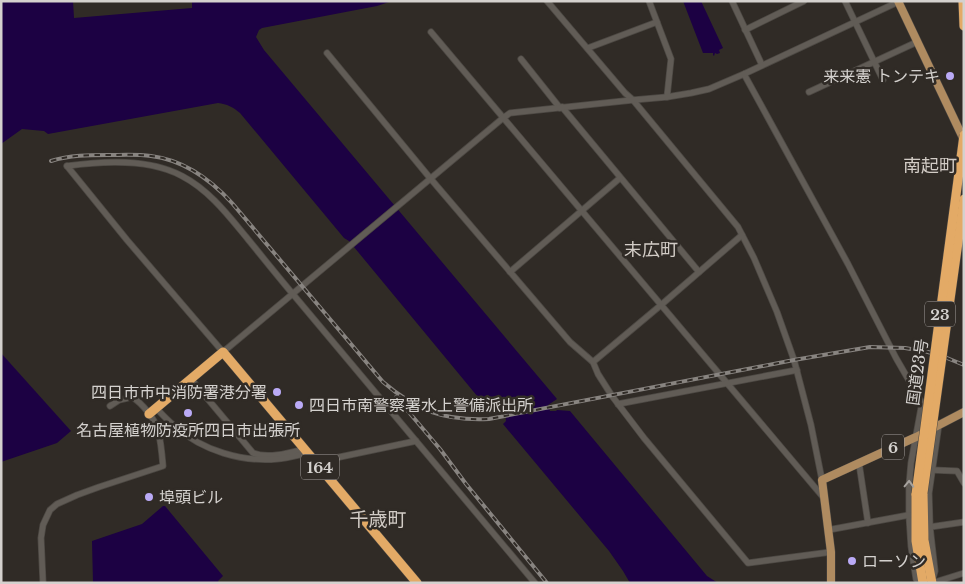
<svg xmlns="http://www.w3.org/2000/svg" width="965" height="584" font-family="'Libre Baskerville','Noto Sans JP',serif">
<rect width="100%" height="100%" fill="#302b26"/>
<g fill="#1c0143">
<path d="M1,1h72l1,17 118,-10v-7h200l-15,5 -115,22 -3,2 -3,7 8,13 293,349 -9,6 2,6h6l1,-1 13,1 137,165 11,7h-88l-7,-12 -14,-20 -106,-127 3,-3 -1,-9 -13,2 -143,-173 -5,-3 -104,-125c-7,-6 -13,-9 -22,-10l-170,31 -4,-3 -22,-2 -21,15z"/>
<polygon points="683,1 701,1 723,48 719,50 720,53 717,54 715,53 714,56 713,55 713,53 703,53"/>
<polygon points="1,353 71,431 57,443 1,462"/>
<polygon points="163,506 165,506 223,576 218,581 219,583 93,583 92,541 142,524"/>
</g>
<g fill="none" stroke-linecap="round" stroke-linejoin="round">
<g stroke="#4d4944" stroke-width="7">
<g id="minor">
<polyline points="547,1 625,93 633,100 738,227 754,258 777,312 794,360 811,425 822,480"/>
<polyline points="649,1 671,59 667,97"/>
<polyline points="732,1 762,65"/>
<polyline points="845,1 883,80"/>
<polyline points="745,30 804,1"/>
<polyline points="431,32 823,497"/>
<polyline points="588,48 657,22"/>
<polyline points="327,53 430,178 570,342 593,362 598,374 612,396 644,438 748,563 831,552"/>
<polyline points="521,59 560,108"/>
<polyline points="744,74 848,264 896,358 922,403 911,463 909,486 909,515 911,546 916,579 920,583"/>
<polyline points="809,92 917,42"/>
<polyline points="562,107 699,272"/>
<polyline points="67,166 127,240 223,352 503,118 510,113 633,100 667,97 691,93 709,89 744,74 900,1"/>
<path d="M67,166c36,-5 82,-8 115,10 27,14 46,39 65,62 17,21 33,41 50,61 79,95 159,189 238,284"/>
<polyline points="510,272 620,178"/>
<polyline points="593,362 661,305 742,235"/>
<path d="M191,379l62,74c15,6 36,0 52,-4"/>
<polyline points="618,404 797,370"/>
<path d="M156,408c7,7 13,14 20,19 27,24 66,35 101,32 11,-1 21,-4 31,-6"/>
<polyline points="316,462 416,441"/>
<polyline points="859,463 868,523"/>
<polyline points="932,470 957,471 964,483"/>
<polyline points="930,527 964,522"/>
<polyline points="828,530 909,515"/>
<polyline points="933,578 935,571 930,527 929,493 939,424"/>
<path d="M43,583l-2,-45 2,-13 7,-15 7,-6 20,-9 22,-8 64,-21c-1,-12 -2,-24 -5,-36 -3,-11 -16,-27 -26,-33l-13,3 -9,6"/>
<polyline points="932,583 964,573"/>
</g>
</g>
<g stroke="#4d4944" stroke-width="9">
<g id="major">
<polyline points="898,1 964,140"/>
<polyline points="831,583 831,552 822,480 916,437 964,412"/>
</g>
</g>
<g stroke="#4d4944" stroke-width="10">
<g id="highway">
<polyline points="963,1 964,26"/>
<polyline points="149,414 223,352 417,583"/>
<polyline points="923,493 924,540 932,583"/>
<polyline points="916,494 916,541 923,583"/>
</g>
</g>
<use href="#minor" stroke="#615c56" stroke-width="5.5"/>
<use href="#major" stroke="#af8b60" stroke-width="8"/>
<use href="#highway" stroke="#e3aa66" stroke-width="9"/>
<g stroke="#888480" stroke-width="4">
<g id="rail">
<path d="M51,161c19,-6 38,-6 57,-6 14,0 29,-1 43,1 33,4 59,23 81,47l151,179c34,29 61,39 106,37l305,-59 76,-13 35,1 23,4 19,6 17,7"/>
<polyline points="396,397 440,449 466,484 547,583"/>
</g>
</g>
<use href="#rail" stroke="#302b26" stroke-width="2" stroke-dasharray="5.5" stroke-linecap="butt"/>
<g stroke="#4d4944" stroke-width="10" stroke-linecap="butt">
<g id="highway-bridge">
<polyline points="923,493 964,199"/>
<polyline points="916,494 964,135"/>
</g>
</g>
<use href="#highway-bridge" stroke="#e3aa66" stroke-width="9"/>
</g>
<defs><path id="oneway-chevron" d="M-2-3.5L2.5 0L-2 3.5" fill="none" stroke-width="1.6" stroke-linecap="round" stroke-linejoin="round" transform="scale(1.25)"/></defs>
<use stroke="#a6a29e" href="#oneway-chevron" transform="translate(909 484) rotate(-88)"/>
<g fill="#baaaf6" stroke="#302b26" stroke-width="2">
<circle cx="950" cy="76" r="5"/>
<circle cx="277" cy="392" r="5"/>
<circle cx="299" cy="405" r="5"/>
<circle cx="188" cy="413" r="5"/>
<circle cx="149" cy="497" r="5"/>
<circle cx="852" cy="561" r="5"/>
</g>
<g text-anchor="middle" dominant-baseline="central" stroke-width="5" stroke-linejoin="round" paint-order="stroke">
<g fill="#302b26" stroke="#a39f9c" stroke-width="1">
<rect x="925" y="301.5" width="30" height="25" rx="4"/>
<rect x="882" y="434.5" width="22" height="25" rx="4"/>
<rect x="301" y="454.5" width="38" height="25" rx="4"/>
</g>
<g font-size="15" font-weight="bold" fill="#d4d1ce">
<text x="940" y="314">23</text>
<text x="893" y="447">6</text>
<text x="320" y="467">164</text>
</g>
<g font-size="16" fill="#d4d1ce" stroke="#302b26" text-anchor="start">
<text x="940" y="76" text-anchor="end">来来憲 トンテキ</text>
<text x="267" y="392" text-anchor="end">四日市市中消防署港分署</text>
<text x="309" y="405">四日市南警察署水上警備派出所</text>
<text x="188" y="430" text-anchor="middle">名古屋植物防疫所四日市出張所</text>
<text x="159" y="497">埠頭ビル</text>
<text x="862" y="561">ローソン</text>
</g>
<g font-size="16" fill="#d4d1ce" stroke="#302b26">
<text transform="translate(917 372) rotate(-82)">国道23号</text>
</g>
<g font-size="18" fill="#d2ccc6" stroke="#302b26">
<text x="930" y="166">南起町</text>
<text x="651" y="250">末広町</text>
</g>
<g font-size="19" fill="#d2ccc6" stroke="#302b26">
<text x="378" y="519">千歳町</text>
</g>
</g>
<rect width="965" height="584" fill="none" stroke="#d4d1ce" stroke-width="5"/>
</svg>
